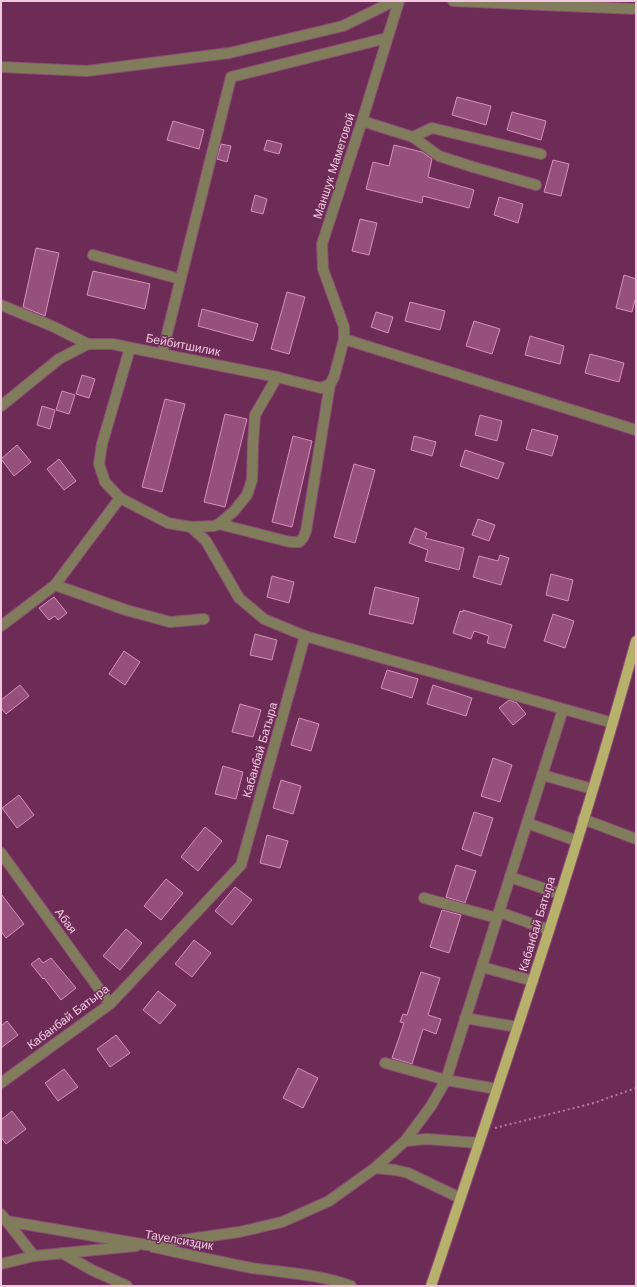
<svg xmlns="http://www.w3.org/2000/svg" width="637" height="1287" font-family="Arial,sans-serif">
<rect width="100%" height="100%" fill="#6d2c56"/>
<g fill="#95517c" stroke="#d98fbc">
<polygon points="457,97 491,106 486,125 452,115"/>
<polygon points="512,112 546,121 541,140 507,130"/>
<polygon points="173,121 204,130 199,149 167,140"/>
<polygon points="267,140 282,144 279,154 264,150"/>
<polygon points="221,144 231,146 227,162 217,159"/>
<polygon points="394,145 422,152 432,159 428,177 474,190 469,208 423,196 422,203 366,189 373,162 389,166"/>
<polygon points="553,160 569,164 561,196 544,192"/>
<polygon points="255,195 267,199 263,214 251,211"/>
<polygon points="499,197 523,204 518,223 494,215"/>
<polygon points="360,219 377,223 369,255 352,251"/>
<polygon points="36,248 59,253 45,316 23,307"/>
<polygon points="93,271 150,284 145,309 87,295"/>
<polygon points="624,275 636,279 636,296 632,312 616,308"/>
<polygon points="287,292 305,297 289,354 271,349"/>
<polygon points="410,302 445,311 440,330 405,321"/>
<polygon points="202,309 258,324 253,341 198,326"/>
<polygon points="376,312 393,317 388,333 371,327"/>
<polygon points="474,321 500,329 492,354 466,346"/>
<polygon points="530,336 564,346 560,364 525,355"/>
<polygon points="590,354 624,363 619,382 585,373"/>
<polygon points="82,375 95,379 89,398 76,394"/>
<polygon points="62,391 75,395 69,414 56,410"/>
<polygon points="165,399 185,404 162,492 142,487"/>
<polygon points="42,406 55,410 50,429 37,425"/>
<polygon points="225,414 247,419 225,507 204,502"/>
<polygon points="480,415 502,421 497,441 475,435"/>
<polygon points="532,429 558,436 552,456 526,449"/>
<polygon points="293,436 312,441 292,527 272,522"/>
<polygon points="414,436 436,442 432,456 411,450"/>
<polygon points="17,445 31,462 14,476 1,459"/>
<polygon points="465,450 504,463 498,479 460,466"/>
<polygon points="59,459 76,481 64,490 47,469"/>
<polygon points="354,464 375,470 355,543 334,537"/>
<polygon points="478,519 495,525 489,541 472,535"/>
<polygon points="415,528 427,533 425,538 464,548 459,570 425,561 428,550 409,543"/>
<polygon points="500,555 509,558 501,585 473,577 479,556 498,561"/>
<polygon points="551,574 573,580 568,601 546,595"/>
<polygon points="272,576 294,582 289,603 267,597"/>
<polygon points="375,587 419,598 413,624 369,614"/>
<polygon points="54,597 67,613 58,620 55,616 49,620 39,608"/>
<polygon points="463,610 512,625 505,648 487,643 489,636 474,631 471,639 453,633 460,611 463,612"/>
<polygon points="553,614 574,621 565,648 544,641"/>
<polygon points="255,634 277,640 272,660 250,655"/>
<polygon points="124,651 140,662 125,685 109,674"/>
<polygon points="387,670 418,679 412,698 381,688"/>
<polygon points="20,685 29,696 6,714 1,708 1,700"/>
<polygon points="433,685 472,698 466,716 427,704"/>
<polygon points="509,700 517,703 526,714 513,725 499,708"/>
<polygon points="240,704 261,710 253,737 232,732"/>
<polygon points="299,718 319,724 311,751 291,745"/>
<polygon points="493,758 512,765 500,802 481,796"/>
<polygon points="223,766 243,772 236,799 215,794"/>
<polygon points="281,780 301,786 293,814 273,808"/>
<polygon points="19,795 34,815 17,828 2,808"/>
<polygon points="474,812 493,818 481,856 462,849"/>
<polygon points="205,827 222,841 198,871 181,857"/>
<polygon points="267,835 288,841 280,868 260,863"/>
<polygon points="456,865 476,871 465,903 446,897"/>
<polygon points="166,879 183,893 161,920 144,906"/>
<polygon points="235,887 252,900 232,925 215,911"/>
<polygon points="1,894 24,924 6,938 1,931"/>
<polygon points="442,910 461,915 449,953 430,947"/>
<polygon points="126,929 142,943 120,970 103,956"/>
<polygon points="194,940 211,953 192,977 175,964"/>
<polygon points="39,958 43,963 51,958 76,988 61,1000 44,978 43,979 31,964"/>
<polygon points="421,972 440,978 428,1015 441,1019 436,1034 423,1029 412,1064 392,1058 404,1023 400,1022 403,1014 407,1015"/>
<polygon points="158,991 176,1005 160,1024 143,1010"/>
<polygon points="7,1021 18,1035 1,1048 1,1026"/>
<polygon points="116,1035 130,1053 110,1067 97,1049"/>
<polygon points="298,1068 318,1078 303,1108 283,1098"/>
<polygon points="64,1069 78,1087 58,1101 45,1083"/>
<polygon points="12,1111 26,1129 6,1144 1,1137 1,1120"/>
</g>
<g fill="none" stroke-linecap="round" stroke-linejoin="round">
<g stroke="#8a4f74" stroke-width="12">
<g id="minor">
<polyline points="453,1 636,9"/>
<polyline points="1,67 87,71 229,53 343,26 394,1"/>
<polyline points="362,121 413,137 439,156 473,167 536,185"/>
<polyline points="413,137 432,128 541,154"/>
<polyline points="93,255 180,279"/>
<polyline points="1,305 52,326 88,344"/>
<polyline points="344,339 636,430"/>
<polyline points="130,348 102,444 99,464 105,482 120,498 168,523 191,527 214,526 219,524 234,511 247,495 252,480 253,443 255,415 277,377"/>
<polyline points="162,354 231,77 387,38"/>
<polyline points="1,406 59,359 88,344 112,344 277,377 321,388 330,384 334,377 344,339 344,327 323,269 322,244 362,121 399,1"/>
<polyline points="219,524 290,542 299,542 303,538 306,531 330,384"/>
<polyline points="191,527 206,541 239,598 264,619 305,636 613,723"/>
<polyline points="55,585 120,498"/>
<polyline points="1,626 55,585 126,610 170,622 204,619"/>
<polyline points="542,775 593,789"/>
<polyline points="583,819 636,839"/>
<polyline points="527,823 577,841"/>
<polyline points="1,853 110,1004"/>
<polyline points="510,877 560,894"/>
<polyline points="424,898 497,918"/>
<polyline points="499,912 549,930"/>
<polyline points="482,967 533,981"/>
<polyline points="465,1018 517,1027"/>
<polyline points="385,1063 446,1080 497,1089"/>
<polyline points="1,1083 110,1004 241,865 305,636"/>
<polyline points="405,1141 427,1139 479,1143"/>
<polyline points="375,1168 395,1170 408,1173 460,1198"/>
<polyline points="1,1214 34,1256"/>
<polyline points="6,1221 147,1245 239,1232 282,1222 329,1201 375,1168 405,1141 431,1106 446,1080 563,709"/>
<path d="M153,1247c33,7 66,15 99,21 34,5 66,6 99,18"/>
<polyline points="62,1253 92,1270 127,1286"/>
<polyline points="1,1264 34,1256 136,1246"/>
</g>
</g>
<g stroke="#8a4f74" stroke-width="12">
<path id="major" d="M431,1286c72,-214 145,-428 205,-645"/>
</g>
<polyline stroke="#b27e9e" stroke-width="2" stroke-dasharray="2 3" stroke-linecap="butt" points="495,1128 594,1103 636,1088"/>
<use href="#minor" stroke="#817d5c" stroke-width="10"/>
<use href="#major" stroke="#b8b16c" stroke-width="10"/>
</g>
<g text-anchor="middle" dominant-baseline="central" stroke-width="3" stroke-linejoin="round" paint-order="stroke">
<g font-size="12" fill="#f1c9e0" stroke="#6d2c56">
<text transform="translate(334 166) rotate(-72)">Маншук Маметовой</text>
<text transform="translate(183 345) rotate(11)">Бейбитшилик</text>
<text transform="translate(260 750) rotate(-74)">Кабанбай Батыра</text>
<text transform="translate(66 921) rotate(54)">Абая</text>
<text transform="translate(537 924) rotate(-73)">Кабанбай Батыра</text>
<text transform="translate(68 1017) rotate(-37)">Кабанбай Батыра</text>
<text transform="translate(179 1240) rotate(10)">Тауелсиздик</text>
</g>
</g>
<rect width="637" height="1287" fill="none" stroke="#f1c9e0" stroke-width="4"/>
</svg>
